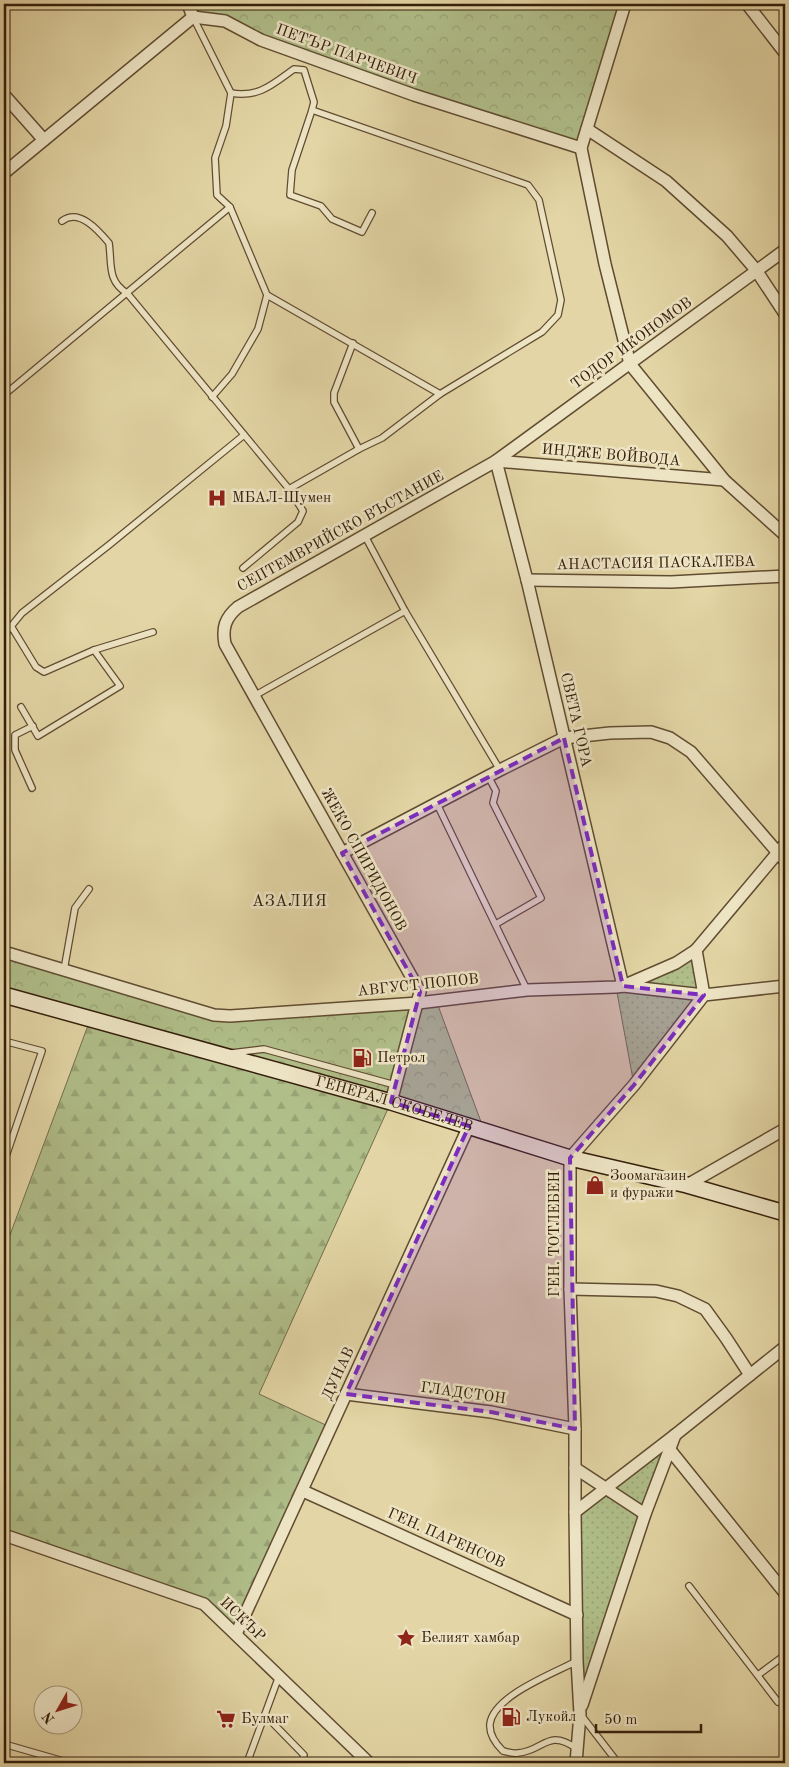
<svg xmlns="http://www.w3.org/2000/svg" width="789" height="1767" font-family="'Old Standard TT',serif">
<defs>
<pattern id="grass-dots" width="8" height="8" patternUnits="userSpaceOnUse" patternTransform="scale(1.25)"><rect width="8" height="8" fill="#b0be89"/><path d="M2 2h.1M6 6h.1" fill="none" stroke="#98a375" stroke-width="1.8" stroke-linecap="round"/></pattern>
<pattern id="forest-firs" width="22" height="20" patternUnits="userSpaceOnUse" patternTransform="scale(1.25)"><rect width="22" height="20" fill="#b0be89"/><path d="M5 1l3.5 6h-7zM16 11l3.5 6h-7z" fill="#98a375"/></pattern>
<pattern id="park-crowns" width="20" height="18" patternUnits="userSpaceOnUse" patternTransform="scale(1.25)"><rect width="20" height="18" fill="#b0be89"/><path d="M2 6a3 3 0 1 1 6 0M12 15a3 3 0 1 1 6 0" fill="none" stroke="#98a375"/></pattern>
</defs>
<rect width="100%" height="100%" fill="#e3d5a5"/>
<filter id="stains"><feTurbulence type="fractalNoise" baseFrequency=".004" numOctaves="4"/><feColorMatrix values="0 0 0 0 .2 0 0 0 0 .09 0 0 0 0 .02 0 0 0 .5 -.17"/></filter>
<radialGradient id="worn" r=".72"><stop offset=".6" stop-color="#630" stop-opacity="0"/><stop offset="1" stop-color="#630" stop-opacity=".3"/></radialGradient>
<g fill="url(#grass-dots)" stroke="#726e4a">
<polygon points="696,950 704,995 634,1085 616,987"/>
<polygon points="675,1435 580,1714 575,1512"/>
</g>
<polygon fill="url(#forest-firs)" stroke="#726e4a" points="90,1020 391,1102 259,1394 330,1427 236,1634 204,1604 4,1535 4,1251"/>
<g fill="url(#park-crowns)" stroke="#726e4a">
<polygon points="188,4 625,4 581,148 414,95 225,21 193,17"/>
<polygon points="4,952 214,1015 436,1000 484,1130 4,995"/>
</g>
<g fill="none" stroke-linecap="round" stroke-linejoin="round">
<g stroke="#604c31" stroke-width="8">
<g id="lane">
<polyline points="193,17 231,93 226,126 215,158 217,195 230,207 267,295 440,394"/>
<polyline points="312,110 292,170 290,195 321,206 332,219 362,232 372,213"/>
<path d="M62,221c17,-13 36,9 47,22 3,21 -2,38 18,50l162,196 70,-40 23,-11 58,-44 102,-62 16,-17 3,-15 -22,-100 -11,-15 -216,-75 2,-8 -10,-32 -10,-1c-21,15 -35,29 -63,24"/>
<polyline points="353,343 334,393 334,402 359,449"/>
<polyline points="4,395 230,207"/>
<polyline points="212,397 232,374 258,329 267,295"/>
<polyline points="365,536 405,611 500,770"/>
<polyline points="243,568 298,522 303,511 289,489"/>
<polyline points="11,626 36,667 44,672 94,650 153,632"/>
<polyline points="4,635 22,613 109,545 244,435"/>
<polyline points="254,696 405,611"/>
<polyline points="21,707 38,736 120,686 94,650"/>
<polyline points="488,776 496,791 493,803 541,898 496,924"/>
<polyline points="32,788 15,750 15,735 33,726"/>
<polyline points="437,804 527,990"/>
<polyline points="64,970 75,908 89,889"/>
<polyline points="4,1041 42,1051 4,1162"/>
<polyline points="231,1053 264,1049 395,1085"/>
<polyline points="689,1586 778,1702"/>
<polyline points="758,1675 785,1655"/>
<polyline points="265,1715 304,1755 301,1763"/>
<polyline points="581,1715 618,1763"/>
<polyline points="4,1744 70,1763"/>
<path d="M576,1748c-29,-20 -32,3 -58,5 -4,1 -10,-1 -15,-2 -7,-7 -14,-16 -13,-27 3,-28 64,-51 87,-63"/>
<polyline points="247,1763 279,1676"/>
</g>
</g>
<g stroke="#604c31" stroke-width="14">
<g id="street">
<polyline points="188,4 193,17"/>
<polyline points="625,4 581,148 605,264 630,364 724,480 785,535"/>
<polyline points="747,4 785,53"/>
<polyline points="4,95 44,140"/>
<polyline points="587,129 666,181 727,236 756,270 785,314"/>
<polyline points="4,173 193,17 225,21 261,40 414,95 581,148"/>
<polyline points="496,461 527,580 623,986 704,995 696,950"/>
<polyline points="496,461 724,480"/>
<polyline points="527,580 671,582 785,576"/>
<polyline points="342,853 500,770 564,738 610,733 651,732 670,738 691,752 785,861"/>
<polyline points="4,952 214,1015 230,1016 418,1003 527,990 616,987 623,986 676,963 696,950 785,844"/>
<path d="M391,1102l29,-110 -195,-348c-3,-16 0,-26 13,-37l258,-146 289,-211"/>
<polyline points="687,1185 785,1129"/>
<polyline points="570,1289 656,1291 678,1296 705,1309 726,1338 750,1375"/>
<polyline points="346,1394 491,1412 575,1429"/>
<polyline points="670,1450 785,1593"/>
<polyline points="575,1468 645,1514"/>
<polyline points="303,1491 577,1615"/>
<polyline points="575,1512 575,1429 570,1289 570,1158 634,1085 704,995 785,986"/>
<polyline points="4,1535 204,1604 369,1763"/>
<polyline points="236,1634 469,1126"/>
<polyline points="582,1705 645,1514 675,1435"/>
<polyline points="576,1763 580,1714 577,1661 575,1512 675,1435 785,1347"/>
</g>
</g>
<g stroke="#341e0a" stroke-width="18">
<g id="secondary">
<path id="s1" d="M4,995l387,107 179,56 117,27 98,28"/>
</g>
</g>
<use href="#lane" stroke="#ede4c4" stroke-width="5.5"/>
<use href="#street" stroke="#ede4c4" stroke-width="11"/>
<use href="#secondary" stroke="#ede4c4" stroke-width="15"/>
</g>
<path fill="#7b2cbf" fill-opacity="0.2" stroke="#7b2cbf" stroke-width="4" stroke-dasharray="10 6" stroke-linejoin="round" d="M564,738l59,248 81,9 -70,90 -64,73 5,271 -84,-17 -145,-18 123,-268 -78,-24 29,-110 -78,-139z"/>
<defs>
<g id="hospital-bare" transform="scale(1.5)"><path d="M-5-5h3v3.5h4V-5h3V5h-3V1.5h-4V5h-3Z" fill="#8f2418" stroke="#ede4c4" stroke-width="2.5" paint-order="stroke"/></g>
<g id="fuel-bare" transform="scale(1.5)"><path d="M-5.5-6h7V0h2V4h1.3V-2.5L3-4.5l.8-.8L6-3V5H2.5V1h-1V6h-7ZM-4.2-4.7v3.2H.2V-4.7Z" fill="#8f2418" stroke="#ede4c4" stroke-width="2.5" paint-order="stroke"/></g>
<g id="shop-bare" transform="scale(1.5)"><path d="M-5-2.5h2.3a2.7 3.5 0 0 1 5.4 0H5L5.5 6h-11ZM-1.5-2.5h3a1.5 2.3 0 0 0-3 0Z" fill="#8f2418" stroke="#ede4c4" stroke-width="2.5" paint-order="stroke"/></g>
<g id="sight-bare" transform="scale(1.5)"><path d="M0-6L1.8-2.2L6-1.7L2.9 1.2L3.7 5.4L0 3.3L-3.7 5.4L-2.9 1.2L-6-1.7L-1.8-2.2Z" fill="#8f2418" stroke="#ede4c4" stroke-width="2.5" paint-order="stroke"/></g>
<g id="supermarket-bare" transform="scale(1.5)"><path d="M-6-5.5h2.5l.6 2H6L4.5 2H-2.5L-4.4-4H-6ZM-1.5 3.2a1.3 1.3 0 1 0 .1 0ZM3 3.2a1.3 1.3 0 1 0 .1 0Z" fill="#8f2418" stroke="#ede4c4" stroke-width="2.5" paint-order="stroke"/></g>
</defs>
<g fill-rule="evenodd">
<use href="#hospital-bare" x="217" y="498"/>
<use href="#fuel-bare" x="362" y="1058"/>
<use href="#shop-bare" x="595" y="1185"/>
<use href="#sight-bare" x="406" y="1638"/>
<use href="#fuel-bare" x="511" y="1717"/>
<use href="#supermarket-bare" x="226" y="1719"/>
</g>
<g text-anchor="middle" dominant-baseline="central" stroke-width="5" stroke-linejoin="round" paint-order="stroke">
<g font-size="15" fill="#341e0a" stroke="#ede4c4">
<text transform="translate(346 55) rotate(20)">ПЕТЪР ПАРЧЕВИЧ</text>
<text transform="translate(632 344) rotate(-36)">ТОДОР ИКОНОМОВ</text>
<text transform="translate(611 456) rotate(5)">ИНДЖЕ ВОЙВОДА</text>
<text transform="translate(341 532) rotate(-29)">СЕПТЕМВРИЙСКО ВЪСТАНИЕ</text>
<text transform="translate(656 564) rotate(-1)">АНАСТАСИЯ ПАСКАЛЕВА</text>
<text transform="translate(575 720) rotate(77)">СВЕТА ГОРА</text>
<text transform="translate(363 860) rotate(61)">ЖЕКО СПИРИДОНОВ</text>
<text transform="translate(418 986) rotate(-6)">АВГУСТ ПОПОВ</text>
<text stroke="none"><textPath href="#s1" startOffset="405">ГЕНЕРАЛ СКОБЕЛЕВ</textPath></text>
<text transform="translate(555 1234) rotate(-90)">ГЕН. ТОТЛЕБЕН</text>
<text transform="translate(339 1374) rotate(-65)">ДУНАВ</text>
<text transform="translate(463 1394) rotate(8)">ГЛАДСТОН</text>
<text transform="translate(446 1539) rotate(24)">ГЕН. ПАРЕНСОВ</text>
<text transform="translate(242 1620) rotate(44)">ИСКЪР</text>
</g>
<g font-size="15" fill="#341e0a" stroke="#ede4c4" text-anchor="start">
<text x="232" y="498">МБАЛ-Шумен</text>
<text x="377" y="1058">Петрол</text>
<text x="610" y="1176">Зоомагазин<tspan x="610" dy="17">и фуражи</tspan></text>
<text x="421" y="1638">Белият хамбар</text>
<text x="526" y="1717">Лукойл</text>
<text x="241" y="1719">Булмаг</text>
</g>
<g font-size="16" letter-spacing="1" fill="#341e0a" stroke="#ede4c4">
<text x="290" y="902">АЗАЛИЯ</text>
</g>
</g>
<rect width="789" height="1767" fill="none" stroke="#e3d5a5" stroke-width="20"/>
<rect x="5" y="5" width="779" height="1757" fill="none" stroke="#341e0a" stroke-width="2.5"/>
<rect x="10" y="10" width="769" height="1747" fill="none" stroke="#341e0a"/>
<g transform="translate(58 1710) rotate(231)"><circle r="24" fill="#ede4c4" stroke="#a3957a"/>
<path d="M0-4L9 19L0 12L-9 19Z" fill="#8f2418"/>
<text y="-8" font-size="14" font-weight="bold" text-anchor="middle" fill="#341e0a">N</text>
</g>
<path d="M596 1724v8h105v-8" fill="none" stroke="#341e0a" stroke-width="2.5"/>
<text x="604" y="1724" font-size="15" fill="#341e0a" stroke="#ede4c4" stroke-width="4" paint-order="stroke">50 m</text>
<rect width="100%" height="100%" filter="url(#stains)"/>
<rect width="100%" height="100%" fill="url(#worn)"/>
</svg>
